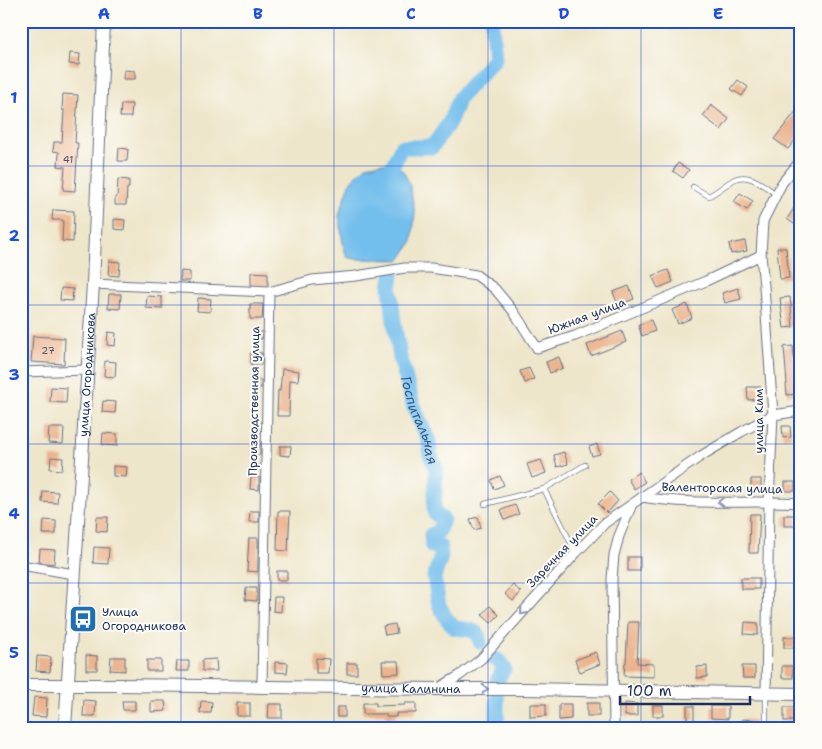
<svg xmlns="http://www.w3.org/2000/svg" width="822" height="749" font-family="'Shantell Sans',sans-serif">
<rect width="100%" height="100%" fill="#fdfcf7"/>
<filter id="ink" filterUnits="userSpaceOnUse"><feTurbulence type="fractalNoise" baseFrequency=".02" numOctaves="2"/><feDisplacementMap in="SourceGraphic" scale="10" xChannelSelector="R" yChannelSelector="G"/><feConvolveMatrix kernelMatrix="1 2 1 2 8 2 1 2 1" color-interpolation-filters="sRGB"/></filter>
<filter id="wash" filterUnits="userSpaceOnUse"><feTurbulence type="fractalNoise" baseFrequency=".0096" numOctaves="4" result="noise"/><feDisplacementMap in="SourceGraphic" scale="20" xChannelSelector="R" yChannelSelector="G"/><feGaussianBlur stdDeviation="1.12" result="paint"/><feColorMatrix in="noise" values="0 0 0 0 0 0 0 0 0 0 0 0 0 0 0 0 0 1.4 0 .05"/><feComposite in="paint" operator="in"/></filter>
<g filter="url(#wash)">
<rect width="100%" height="100%" fill="#eee6ca"/>
<polygon fill="#72beec" stroke="#4676a5" points="380,163 393,163 404,172 410,186 415,214 412,242 400,260 355,259 347,257 343,244 339,215 351,181 366,166"/>
<g fill="none" stroke-linecap="round" stroke-linejoin="round">
<g stroke="#72beec" stroke-width="15">
<polyline points="386,181 401,147 432,147 449,123 459,98 495,58 492,25 493,21"/>
<path id="s1" d="M392,276l-2,11 4,34 6,36 14,51 15,33 1,13 6,15 -2,39 1,6 8,5 -5,13 -7,3 1,11 8,1 1,10 -7,20 5,28 7,13 9,10 16,2 7,4 2,8"/>
<polyline points="492,658 498,660 504,669 497,681"/>
<polyline points="494,728 497,725 497,698"/>
</g>
</g>
<g id="blocks">
<g fill="#ebb48e">
<polygon points="70,53 80,54 79,65 69,64"/>
<polygon points="124,70 135,71 135,79 123,79"/>
<polygon points="738,80 748,87 742,96 731,89"/>
<polygon points="63,94 78,95 75,143 78,143 75,191 63,190 65,167 58,166 59,152 53,151 54,142 62,142 64,110 62,110"/>
<polygon points="121,104 132,104 131,117 120,117"/>
<polygon points="711,105 729,119 721,130 703,116"/>
<polygon points="801,105 801,133 788,149 774,139"/>
<polygon points="119,148 128,149 127,161 118,161"/>
<polygon points="678,163 689,170 683,178 673,171"/>
<polygon points="118,179 129,180 129,188 127,188 126,205 115,205 115,197 117,197"/>
<polygon points="740,193 753,201 747,210 734,202"/>
<polygon points="801,197 801,219 797,226 787,219"/>
<polygon points="53,210 74,211 73,242 62,241 63,220 52,220"/>
<polygon points="114,219 125,220 124,230 114,229"/>
<polygon points="745,241 747,251 731,254 729,244"/>
<polygon points="777,248 786,248 789,278 780,279"/>
<polygon points="109,261 120,262 119,276 108,275"/>
<polygon points="668,270 673,282 658,288 652,276"/>
<polygon points="181,271 190,272 190,281 180,281"/>
<polygon points="251,272 268,273 268,286 251,285"/>
<polygon points="629,286 634,299 618,305 613,292"/>
<polygon points="61,288 73,289 72,301 60,300"/>
<polygon points="738,288 741,299 725,303 722,293"/>
<polygon points="109,294 121,294 120,309 108,308"/>
<polygon points="147,296 162,297 162,309 146,308"/>
<polygon points="790,297 793,327 784,328 780,298"/>
<polygon points="198,298 211,299 210,312 197,311"/>
<polygon points="250,304 263,304 262,319 250,319"/>
<polygon points="687,304 692,318 678,324 672,310"/>
<polygon points="651,320 655,331 642,336 638,325"/>
<polygon points="254,331 262,332 262,339 253,338"/>
<polygon points="622,331 626,342 591,356 587,345"/>
<polygon points="108,332 116,333 115,346 107,345"/>
<polygon points="33,336 65,338 64,364 31,362"/>
<polygon points="793,346 796,377 795,377 798,394 787,395 786,384 787,384 784,347"/>
<polygon points="251,353 262,353 261,365 251,365"/>
<polygon points="559,357 563,368 550,373 546,362"/>
<polygon points="105,361 116,362 115,377 104,376"/>
<polygon points="529,368 534,379 525,383 520,371"/>
<polygon points="282,369 299,371 298,381 290,380 289,416 277,416 278,390 280,391"/>
<rect x="254" y="380" width="7" height="8"/>
<polygon points="51,387 67,388 66,403 50,402"/>
<polygon points="747,387 761,387 762,399 748,400"/>
<polygon points="103,401 116,402 115,413 102,412"/>
<polygon points="782,426 790,426 791,437 783,438"/>
<polygon points="49,428 64,428 63,444 48,443"/>
<polygon points="103,433 117,434 117,446 102,445"/>
<rect x="252" y="442" width="8" height="13"/>
<polygon points="597,444 600,454 592,456 589,447"/>
<polygon points="280,446 291,446 290,456 280,455"/>
<polygon points="564,452 568,464 557,467 554,455"/>
<polygon points="51,457 63,458 62,470 50,469"/>
<polygon points="541,460 546,473 532,478 527,464"/>
<polygon points="113,466 127,467 126,477 113,476"/>
<polygon points="639,472 645,482 634,489 628,479"/>
<polygon points="500,476 504,485 494,489 491,480"/>
<polygon points="251,477 259,477 259,490 250,489"/>
<polygon points="751,479 761,479 761,490 751,489"/>
<rect x="785" y="482" width="10" height="9"/>
<polygon points="43,491 58,492 57,503 42,502"/>
<polygon points="610,492 618,501 607,513 598,504"/>
<polygon points="515,505 519,514 505,520 501,510"/>
<polygon points="250,511 259,511 259,522 249,522"/>
<polygon points="278,511 290,511 288,551 277,550"/>
<polygon points="750,514 760,514 758,553 749,553"/>
<rect x="784" y="515" width="13" height="11"/>
<polygon points="97,517 108,517 107,532 96,531"/>
<polygon points="478,517 481,528 474,530 470,519"/>
<polygon points="44,520 56,521 56,534 43,534"/>
<polygon points="249,538 258,538 258,572 247,571"/>
<polygon points="94,547 109,548 108,564 93,563"/>
<polygon points="40,549 55,550 54,564 39,562"/>
<rect x="628" y="557" width="12" height="14"/>
<rect x="277" y="571" width="10" height="9"/>
<rect x="741" y="578" width="18" height="11"/>
<polygon points="513,585 521,592 513,601 505,594"/>
<polygon points="246,588 257,588 257,601 245,600"/>
<polygon points="274,597 282,597 281,612 273,611"/>
<polygon points="490,606 499,615 491,623 482,615"/>
<polygon points="628,622 639,622 637,663 654,664 654,677 624,676 625,663 626,663"/>
<polygon points="745,622 758,623 758,635 744,634"/>
<polygon points="395,624 397,633 385,635 383,626"/>
<rect x="784" y="637" width="13" height="11"/>
<polygon points="596,652 600,664 580,672 575,660"/>
<polygon points="86,655 97,656 97,670 86,670"/>
<polygon points="37,656 51,657 50,672 36,671"/>
<polygon points="111,657 125,657 125,671 110,670"/>
<polygon points="316,658 329,659 328,673 316,673"/>
<polygon points="216,659 217,671 202,671 202,660"/>
<rect x="147" y="660" width="14" height="11"/>
<polygon points="177,661 189,661 189,671 176,671"/>
<polygon points="382,661 398,661 399,673 383,674"/>
<polygon points="275,662 288,663 287,673 275,672"/>
<rect x="347" y="663" width="10" height="11"/>
<polygon points="707,666 707,677 697,678 697,667"/>
<polygon points="742,666 755,666 755,678 743,678"/>
<rect x="782" y="666" width="11" height="12"/>
<polygon points="34,697 47,698 46,717 32,716"/>
<polygon points="84,700 96,701 95,716 83,716"/>
<polygon points="122,701 135,701 135,710 123,710"/>
<polygon points="151,701 165,701 166,711 151,712"/>
<polygon points="201,701 212,702 211,713 200,713"/>
<rect x="237" y="703" width="13" height="13"/>
<polygon points="363,703 376,703 376,706 405,705 405,703 416,703 416,713 396,713 396,717 386,717 386,714 363,714"/>
<rect x="587" y="703" width="12" height="13"/>
<polygon points="625,703 637,704 637,716 625,716"/>
<polygon points="269,704 282,704 282,718 268,718"/>
<polygon points="530,704 546,704 546,716 530,717"/>
<polygon points="559,704 571,704 571,719 559,720"/>
<rect x="653" y="705" width="10" height="11"/>
<polygon points="687,706 694,706 694,720 687,721"/>
<polygon points="711,706 728,706 728,719 711,718"/>
<rect x="337" y="707" width="8" height="10"/>
<polygon points="784,707 795,707 796,721 784,721"/>
<polygon points="742,719 754,720 753,728 742,727"/>
</g>
</g>
</g>
<g filter="url(#ink)">
<use href="#blocks" fill-opacity="0" stroke="#656f84" stroke-width="1"/>
<g fill="none" stroke-linecap="round" stroke-linejoin="round">
<g stroke="#656f84" stroke-width="6">
<g id="lane">
<path d="M693,187l16,9c9,-5 16,-11 24,-16 15,-9 31,6 43,14"/>
<polyline points="544,489 576,553"/>
<polyline points="485,504 544,489 585,465"/>
<polyline points="766,728 766,695"/>
</g>
</g>
<g stroke="#656f84" stroke-width="11">
<g id="street">
<polyline points="93,284 269,292 262,686"/>
<polyline points="269,292 312,280 356,276 405,268 431,268 476,275 495,289 514,312 537,348 575,336 706,281 761,255"/>
<polyline points="21,372 87,370"/>
<path d="M642,497c53,9 106,3 159,6"/>
<polyline points="21,565 74,574"/>
<polyline points="437,689 459,676 481,659 576,553 605,523 701,456 741,432 773,415 801,411"/>
<polyline points="766,694 769,501 773,415 764,286 761,255 763,221 782,183 801,160"/>
<polyline points="614,728 612,579 614,555 619,536 632,504"/>
</g>
</g>
<g stroke="#656f84" stroke-width="14">
<g id="secondary">
<path id="s2" d="M21,685h97l319,4h87l277,5"/>
<path id="s3" d="M65,728l28,-444 11,-263"/>
</g>
</g>
<use href="#lane" stroke="#fff" stroke-width="4.5"/>
<use href="#street" stroke="#fff" stroke-width="9"/>
<use href="#secondary" stroke="#fff" stroke-width="12"/>
</g>
<defs><path id="oneway-chevron" d="M-2-3.5L2.5 0L-2 3.5" fill="none" stroke-width="1.6" stroke-linecap="round" stroke-linejoin="round" transform="scale(1.25)"/></defs>
<g stroke="#8d97ae">
<use href="#oneway-chevron" transform="translate(721 502) rotate(179)"/>
<use href="#oneway-chevron" transform="translate(523 612) rotate(132)"/>
<use href="#oneway-chevron" transform="translate(485 689)"/>
</g>
</g>
<path fill="none" stroke="#1d4ed8" stroke-width="1" stroke-opacity="0.55" d="M181,21v707M334,21v707M488,21v707M641,21v707M21,166h780M21,305h780M21,444h780M21,583h780"/>
<defs>
<g id="bus-square" transform="scale(1.4375)"><rect x="-9" y="-9" width="18" height="18" rx="4" fill="#1f6fb2" stroke="#fdfcf7"/><path d="M-5-6H5V4H4V6H2V4H-2V6H-4V4H-5ZM-3.5-4V0h7V-4ZM-3.5 1.2v1.5H-2V1.2ZM2 1.2v1.5H3.5V1.2Z" fill="#fff"/></g>
</defs>
<g fill-rule="evenodd">
<use href="#bus-square" x="83" y="619"/>
</g>
<g text-anchor="middle" dominant-baseline="central" stroke-width="4" stroke-linejoin="round" paint-order="stroke">
<g font-size="10" fill="#4f506a">
<text x="68" y="159">41</text>
<text x="48" y="350">27</text>
</g>
<g font-size="12" fill="#1b2f5e" stroke="#fdfcf7">
<text transform="translate(587 316) rotate(-21)">Южная улица</text>
<text stroke="none"><textPath href="#s3" startOffset="354">улица Огородникова</textPath></text>
<text transform="translate(254 401) rotate(-89)">Производственная улица</text>
<text transform="translate(759 421) rotate(-90)">улица Ким</text>
<text transform="translate(722 488) rotate(1)">Валенторская улица</text>
<text transform="translate(562 551) rotate(-46)">Заречная улица</text>
<text stroke="none"><textPath href="#s2" startOffset="390">улица Калинина</textPath></text>
</g>
<g font-size="12" fill="#1b2f5e" stroke="#fdfcf7" text-anchor="start">
<text x="102" y="612">Улица<tspan x="102" dy="14">Огородникова</tspan></text>
</g>
<g font-size="14" font-style="italic" fill="#355a89" stroke="#fdfcf7">
<text stroke="none"><textPath href="#s1" startOffset="148">Госпитальная</textPath></text>
</g>
</g>
<rect width="822" height="749" fill="none" stroke="#fdfcf7" stroke-width="55"/>
<path d="M620 696v8h130v-8" fill="none" stroke="#1b2f5e" stroke-width="2.5"/>
<text x="627" y="696" font-size="15" fill="#1b2f5e" stroke="#fdfcf7" stroke-width="4" paint-order="stroke">100 m</text>
<rect x="28" y="28" width="766" height="694" fill="none" stroke="#1d4ed8" stroke-width="2"/>
<g font-size="16" text-anchor="middle" font-weight="bold" fill="#1d4ed8">
<text x="104" y="19">A</text>
<text x="258" y="19">B</text>
<text x="411" y="19">C</text>
<text x="564" y="19">D</text>
<text x="718" y="19">E</text>
<text x="14" y="103">1</text>
<text x="14" y="241">2</text>
<text x="14" y="380">3</text>
<text x="14" y="519">4</text>
<text x="14" y="658">5</text>
</g>
</svg>
